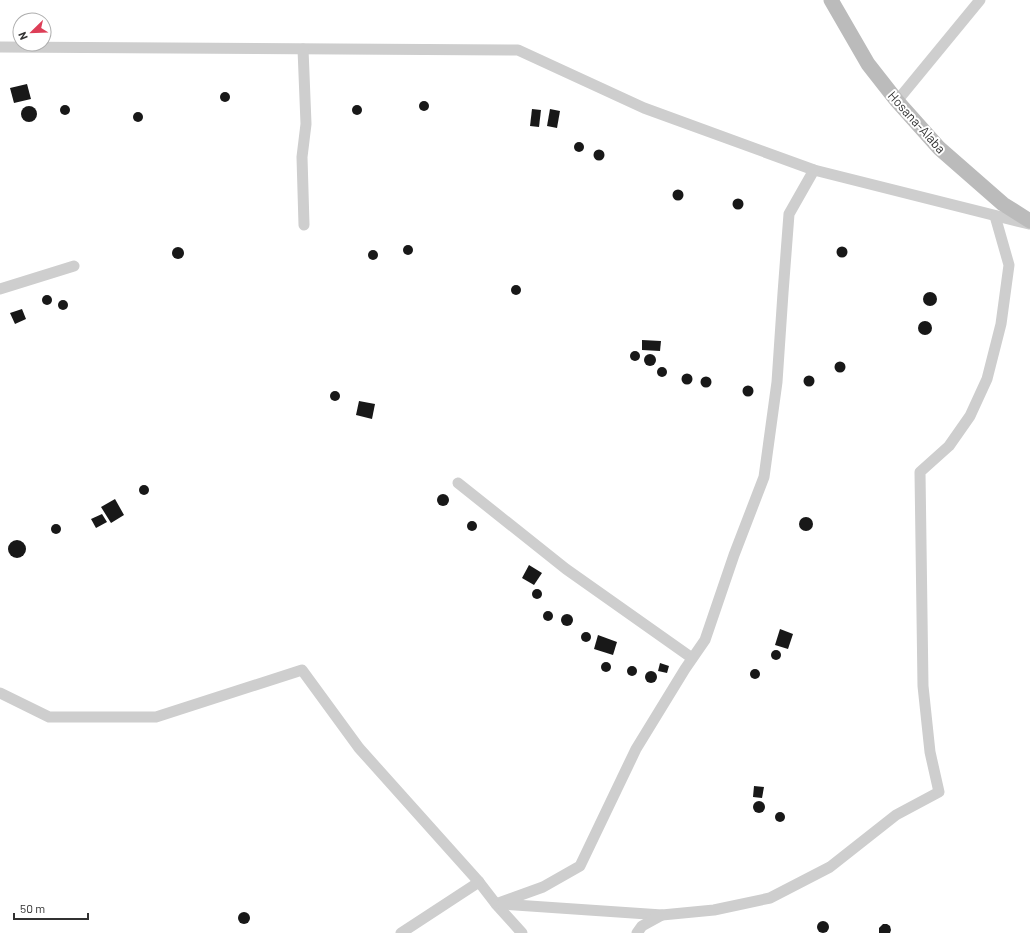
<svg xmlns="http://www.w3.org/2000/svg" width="1030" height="933" font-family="Barlow,sans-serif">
<rect width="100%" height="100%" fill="#fff"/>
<g fill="#181818">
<polygon points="27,84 31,99 14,103 10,88"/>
<circle cx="225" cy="97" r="5"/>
<circle cx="424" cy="106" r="5"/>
<circle cx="357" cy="110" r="5"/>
<circle cx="65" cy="110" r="5"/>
<circle cx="29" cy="114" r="8"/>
<polygon points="532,109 541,110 539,127 530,126"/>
<polygon points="550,109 560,111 557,128 547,126"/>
<circle cx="138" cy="117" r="5"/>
<circle cx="579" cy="147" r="5"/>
<circle cx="599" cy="155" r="5.5"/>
<circle cx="678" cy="195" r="5.5"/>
<circle cx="738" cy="204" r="5.5"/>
<circle cx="408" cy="250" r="5"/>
<circle cx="842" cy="252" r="5.5"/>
<circle cx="178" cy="253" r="6"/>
<circle cx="373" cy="255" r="5"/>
<circle cx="516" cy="290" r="5"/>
<circle cx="930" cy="299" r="7"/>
<circle cx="47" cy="300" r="5"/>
<circle cx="63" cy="305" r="5"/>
<polygon points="22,309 26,319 15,324 10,313"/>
<circle cx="925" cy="328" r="7"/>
<polygon points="642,340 661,341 660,351 642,350"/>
<circle cx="635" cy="356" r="5"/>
<circle cx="650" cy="360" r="6"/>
<circle cx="840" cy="367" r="5.5"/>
<circle cx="662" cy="372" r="5"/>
<circle cx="687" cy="379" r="5.5"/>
<circle cx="809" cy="381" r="5.5"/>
<circle cx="706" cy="382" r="5.5"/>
<circle cx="748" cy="391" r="5.5"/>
<circle cx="335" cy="396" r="5"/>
<polygon points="359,401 375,404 372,419 356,415"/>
<circle cx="144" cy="490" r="5"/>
<circle cx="443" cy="500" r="6"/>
<polygon points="115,499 124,515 111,523 101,507"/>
<polygon points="102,514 107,522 96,528 91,519"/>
<circle cx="806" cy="524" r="7"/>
<circle cx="472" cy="526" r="5"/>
<circle cx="56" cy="529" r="5"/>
<circle cx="17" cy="549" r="9"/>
<polygon points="529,565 542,573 534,585 522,578"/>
<circle cx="537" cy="594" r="5"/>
<circle cx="548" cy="616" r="5"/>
<circle cx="567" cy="620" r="6"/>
<polygon points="780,629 793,634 788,649 775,645"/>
<circle cx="586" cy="637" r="5"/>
<polygon points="598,635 617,642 613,655 594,649"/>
<circle cx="776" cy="655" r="5"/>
<circle cx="606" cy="667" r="5"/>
<polygon points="660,663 669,666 667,673 658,671"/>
<circle cx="632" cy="671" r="5"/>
<circle cx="755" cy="674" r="5"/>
<circle cx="651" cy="677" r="6"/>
<polygon points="754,786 764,787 762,798 753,797"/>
<circle cx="759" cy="807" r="6"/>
<circle cx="780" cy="817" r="5"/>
<circle cx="244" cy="918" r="6"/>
<circle cx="823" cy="927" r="6"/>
<polygon points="883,924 887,924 890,926 891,930 890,933 879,933 879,928"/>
</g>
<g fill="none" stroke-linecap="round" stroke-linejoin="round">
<g stroke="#cecece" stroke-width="11">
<polyline points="0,47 518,50 644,108 814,170 1029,224"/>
<polyline points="303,49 306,124 302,157 304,225"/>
<polyline points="897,101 980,0"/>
<polyline points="0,289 74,266"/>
<polyline points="458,483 566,569 692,658"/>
<polyline points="0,693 49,717 156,717 302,670 359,748 479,882 496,904 522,933"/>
<polyline points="496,904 543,887 580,866 636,749 685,669 705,640 734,555 764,477 777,382 783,293 789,214 814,170"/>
<polyline points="502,904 662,915"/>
<polyline points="401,933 479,882"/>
<polyline points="637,933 642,926 662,915 714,910 770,898 830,867 896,815 939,792 930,752 923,686 920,472 949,446 970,416 987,379 1001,324 1009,265 995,216"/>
</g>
<polyline stroke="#bbb" stroke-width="15" points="831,0 868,64 897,101 939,148 1003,204 1030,221"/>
</g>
<g text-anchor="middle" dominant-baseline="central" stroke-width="4" stroke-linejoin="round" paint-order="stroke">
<g font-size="13" fill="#313131" stroke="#fff">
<text transform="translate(917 122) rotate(48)">Hosana-Alaba</text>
</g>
</g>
<g transform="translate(32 32) rotate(247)"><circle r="19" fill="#ffffff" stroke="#adadad"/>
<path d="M0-3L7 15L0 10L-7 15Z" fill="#dd3e57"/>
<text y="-6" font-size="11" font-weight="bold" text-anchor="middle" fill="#313131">N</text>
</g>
<path d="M14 913v6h74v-6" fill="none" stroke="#313131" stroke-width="2"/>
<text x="20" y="913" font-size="12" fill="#313131" stroke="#ffffff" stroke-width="3" paint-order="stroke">50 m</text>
</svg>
